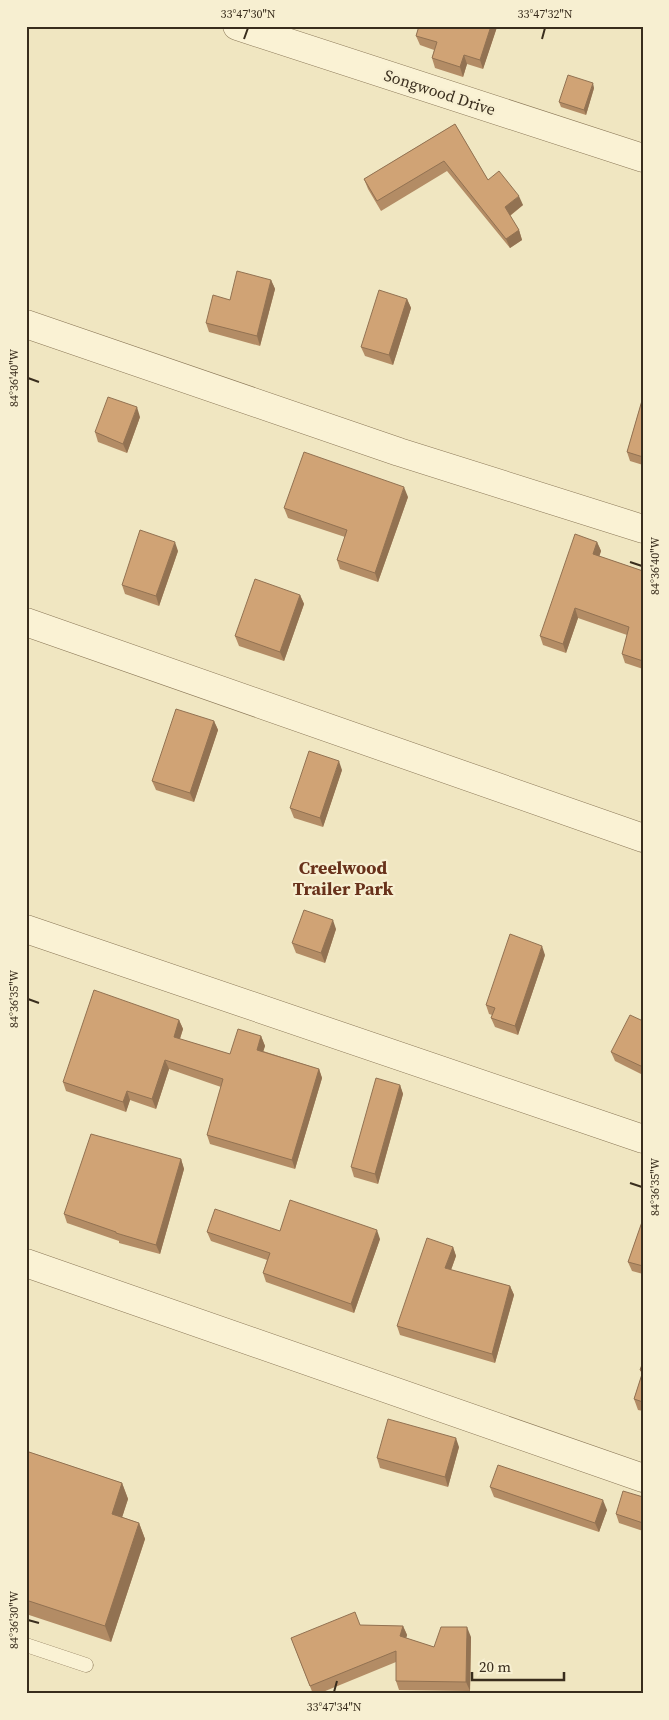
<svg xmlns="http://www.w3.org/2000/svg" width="669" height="1720" font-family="'Source Serif 4',serif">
<rect width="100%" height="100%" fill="#f0e6c1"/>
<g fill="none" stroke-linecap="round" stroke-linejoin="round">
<g stroke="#8a7757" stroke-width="15">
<polyline id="service" points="26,1645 86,1665"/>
</g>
<g stroke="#8a7757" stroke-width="29">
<g id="minor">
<polyline points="237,26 643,158"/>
<polyline points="26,324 399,452 643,529"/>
<polyline points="26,622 643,838"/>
<polyline points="26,929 643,1139"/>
<polyline points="26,1263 643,1478"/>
</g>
</g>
<use href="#service" stroke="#faf2d4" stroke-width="14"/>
<use href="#minor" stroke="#faf2d4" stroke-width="28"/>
</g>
<g fill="#b38c65">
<polygon points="419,26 497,26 497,27 483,69 467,64 463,77 435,68 432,58 434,50 420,45 416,36"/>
<polygon points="594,88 586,115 561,107 559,102"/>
<polygon points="455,124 488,180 523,205 510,216 519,230 522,240 510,248 447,171 381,211 368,189 364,179"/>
<polygon points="271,280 275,289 260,346 209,332 206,323 230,300"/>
<polygon points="407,299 411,308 393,365 365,356 361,347"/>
<polygon points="643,397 643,465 630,461 627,452"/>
<polygon points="140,417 127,453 98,442 95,432"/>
<polygon points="408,497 378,582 340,569 337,560 345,537 288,518 284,508"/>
<polygon points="597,542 601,551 599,556 643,571 643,669 625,663 622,654 627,635 578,618 566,653 543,645 540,636"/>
<polygon points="178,551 159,606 125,594 122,585"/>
<polygon points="300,595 304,604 284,661 239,646 235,636"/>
<polygon points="214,721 218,730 194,802 156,790 152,781"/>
<polygon points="342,770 323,827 294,818 290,808"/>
<polygon points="336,929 325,963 296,953 292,943"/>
<polygon points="545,955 518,1035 495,1027 491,1018 492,1015 489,1014 486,1005"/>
<polygon points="179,1020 183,1029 180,1039 230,1054 261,1036 265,1046 263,1051 319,1069 322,1078 295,1169 210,1144 207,1135 221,1087 169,1069 156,1109 130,1100 126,1112 66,1091 63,1082"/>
<polygon points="643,1021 643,1075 615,1061 611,1052"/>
<polygon points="400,1085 403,1094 378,1184 354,1177 351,1167"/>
<polygon points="181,1159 184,1169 160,1254 119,1243 119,1241 67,1223 64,1214"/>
<polygon points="643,1219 643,1274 632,1271 628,1262"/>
<polygon points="280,1231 380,1239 354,1313 266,1282 263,1273 267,1260 211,1241 207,1232"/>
<polygon points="453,1247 456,1256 451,1270 510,1286 514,1295 495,1363 400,1335 397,1326"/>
<polygon points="643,1362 643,1411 638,1410 634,1399 642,1374 640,1370"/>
<polygon points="459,1447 448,1487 380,1468 377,1458"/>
<polygon points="26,1451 122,1483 128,1499 122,1517 139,1523 145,1539 111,1642 26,1614"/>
<polygon points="490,1487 607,1510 599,1532 494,1497"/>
<polygon points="643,1497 643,1531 619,1523 616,1514"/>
<polygon points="360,1625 403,1626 407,1635 406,1638 434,1647 471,1637 470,1691 399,1690 396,1681 396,1662 318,1694 313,1694 291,1638"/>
</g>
<g fill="#927252">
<polygon points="491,26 497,27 483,69 480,60"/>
<polygon points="464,55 467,64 463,77 460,67"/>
<polygon points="593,83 594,88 586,115 584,110"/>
<polygon points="519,196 523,205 508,217 505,207"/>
<polygon points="519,230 522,240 510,248 506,239"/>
<polygon points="271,280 275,289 260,346 257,336"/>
<polygon points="407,299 411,308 393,365 389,355"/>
<polygon points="137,407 140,417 127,453 123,444"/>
<polygon points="404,487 408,497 378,582 375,573"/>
<polygon points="175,542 178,551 159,606 156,596"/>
<polygon points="597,542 601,551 597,564 593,554"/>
<polygon points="300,595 304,604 284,661 280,652"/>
<polygon points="575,608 578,618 566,653 563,644"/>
<polygon points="214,721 218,730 194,802 190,793"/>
<polygon points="339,761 342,770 323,827 320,818"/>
<polygon points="333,920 336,929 325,963 321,953"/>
<polygon points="542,946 545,955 518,1035 515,1026"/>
<polygon points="179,1020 183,1029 177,1047 174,1037"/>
<polygon points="261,1036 265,1046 261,1059 257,1050"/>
<polygon points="165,1060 169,1069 156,1109 152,1099"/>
<polygon points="319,1069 322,1078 295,1169 292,1160"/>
<polygon points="400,1085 403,1094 378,1184 375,1174"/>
<polygon points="127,1091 130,1100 126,1112 123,1102"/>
<polygon points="181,1159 184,1169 160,1254 156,1245"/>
<polygon points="377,1230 380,1239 354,1313 351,1304"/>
<polygon points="453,1247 456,1256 448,1278 445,1268"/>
<polygon points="510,1286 514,1295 495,1363 492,1354"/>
<polygon points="456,1438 459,1447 448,1487 445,1477"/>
<polygon points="122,1483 128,1499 118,1530 112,1514"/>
<polygon points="603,1500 607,1510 599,1532 595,1523"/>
<polygon points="139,1523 145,1539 111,1642 105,1626"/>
<polygon points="403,1626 407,1635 404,1646 400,1636"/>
<polygon points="467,1627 471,1637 470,1691 466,1682"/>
</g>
<g fill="#d0a375" stroke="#927252">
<polygon points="419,26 491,26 480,60 464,55 460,67 432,58 437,42 416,36"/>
<polygon points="568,75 593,83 584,110 559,102"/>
<polygon points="455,124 488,180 499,171 519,196 505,207 519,230 506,239 444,161 377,201 364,179"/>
<polygon points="237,271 271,280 257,336 206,323 213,295 230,300"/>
<polygon points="379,290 407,299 389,355 361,347"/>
<polygon points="108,397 137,407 123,444 95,432"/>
<polygon points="643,397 643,457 627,452"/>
<polygon points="304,452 404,487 375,573 337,560 347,530 284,508"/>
<polygon points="140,530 175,542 156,596 122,585"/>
<polygon points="575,534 597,542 593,554 643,571 643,661 622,654 629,627 575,608 563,644 540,636"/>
<polygon points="255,579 300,595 280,652 235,636"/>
<polygon points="176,709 214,721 190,793 152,781"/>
<polygon points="309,751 339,761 320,818 290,808"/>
<polygon points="304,910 333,920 321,953 292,943"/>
<polygon points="510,934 542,946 515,1026 491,1018 495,1008 486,1005"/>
<polygon points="94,990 179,1020 174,1037 230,1054 238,1029 261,1036 257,1050 319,1069 292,1160 207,1135 223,1079 165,1060 152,1099 127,1091 123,1102 63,1082"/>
<polygon points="630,1015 643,1021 643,1067 611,1052"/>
<polygon points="376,1078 400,1085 375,1174 351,1167"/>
<polygon points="91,1134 181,1159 156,1245 116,1233 116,1232 64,1214"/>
<polygon points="290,1200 377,1230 351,1304 263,1273 270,1253 207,1232 215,1209 280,1231"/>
<polygon points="643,1219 643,1266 628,1262"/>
<polygon points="427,1238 453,1247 445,1268 510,1286 492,1354 397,1326"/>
<polygon points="643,1362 643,1371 640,1370"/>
<polygon points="643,1371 643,1402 634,1399"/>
<polygon points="388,1419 456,1438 445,1477 377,1458"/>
<polygon points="26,1451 122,1483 112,1514 139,1523 105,1626 26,1600"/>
<polygon points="498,1465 603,1500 595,1523 490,1487"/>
<polygon points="623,1491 643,1497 643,1523 616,1514"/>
<polygon points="355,1612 360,1625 403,1626 400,1636 434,1647 441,1627 467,1627 466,1682 396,1681 396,1651 310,1686 291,1638"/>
</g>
<path fill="none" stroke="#392d1d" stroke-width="2" d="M244,39l4,-11M542,39l3,-11M28,378l11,4M630,562l12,4M28,999l11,4M630,1183l12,4M28,1620l11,3M334,1692l3,-11"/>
<g text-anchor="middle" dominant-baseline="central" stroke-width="4.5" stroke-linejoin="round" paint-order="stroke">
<g font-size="16" fill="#392d1d" stroke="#f7efd1">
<text transform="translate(440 92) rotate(18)">Songwood Drive</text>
</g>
<g font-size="18" font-weight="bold" fill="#68311a" stroke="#f7efd1">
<text x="343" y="867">Creelwood<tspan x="343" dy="21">Trailer Park</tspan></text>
</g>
</g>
<rect width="669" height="1720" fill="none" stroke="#f7efd1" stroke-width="55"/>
<path d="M472 1672v8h92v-8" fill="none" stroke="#392d1d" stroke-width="2.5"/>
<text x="479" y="1672" font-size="15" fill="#392d1d" stroke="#f7efd1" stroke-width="4" paint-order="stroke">20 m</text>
<rect x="28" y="28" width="614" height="1664" fill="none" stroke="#392d1d" stroke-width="2"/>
<g font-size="12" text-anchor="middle" fill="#392d1d">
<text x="248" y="18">33°47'30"N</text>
<text x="545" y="18">33°47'32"N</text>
<text transform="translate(14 378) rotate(-90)" y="4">84°36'40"W</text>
<text transform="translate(655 566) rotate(-90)" y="4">84°36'40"W</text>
<text transform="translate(14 999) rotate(-90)" y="4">84°36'35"W</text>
<text transform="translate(655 1187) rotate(-90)" y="4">84°36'35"W</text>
<text transform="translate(14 1620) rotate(-90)" y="4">84°36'30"W</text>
<text x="334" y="1711">33°47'34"N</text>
</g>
</svg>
